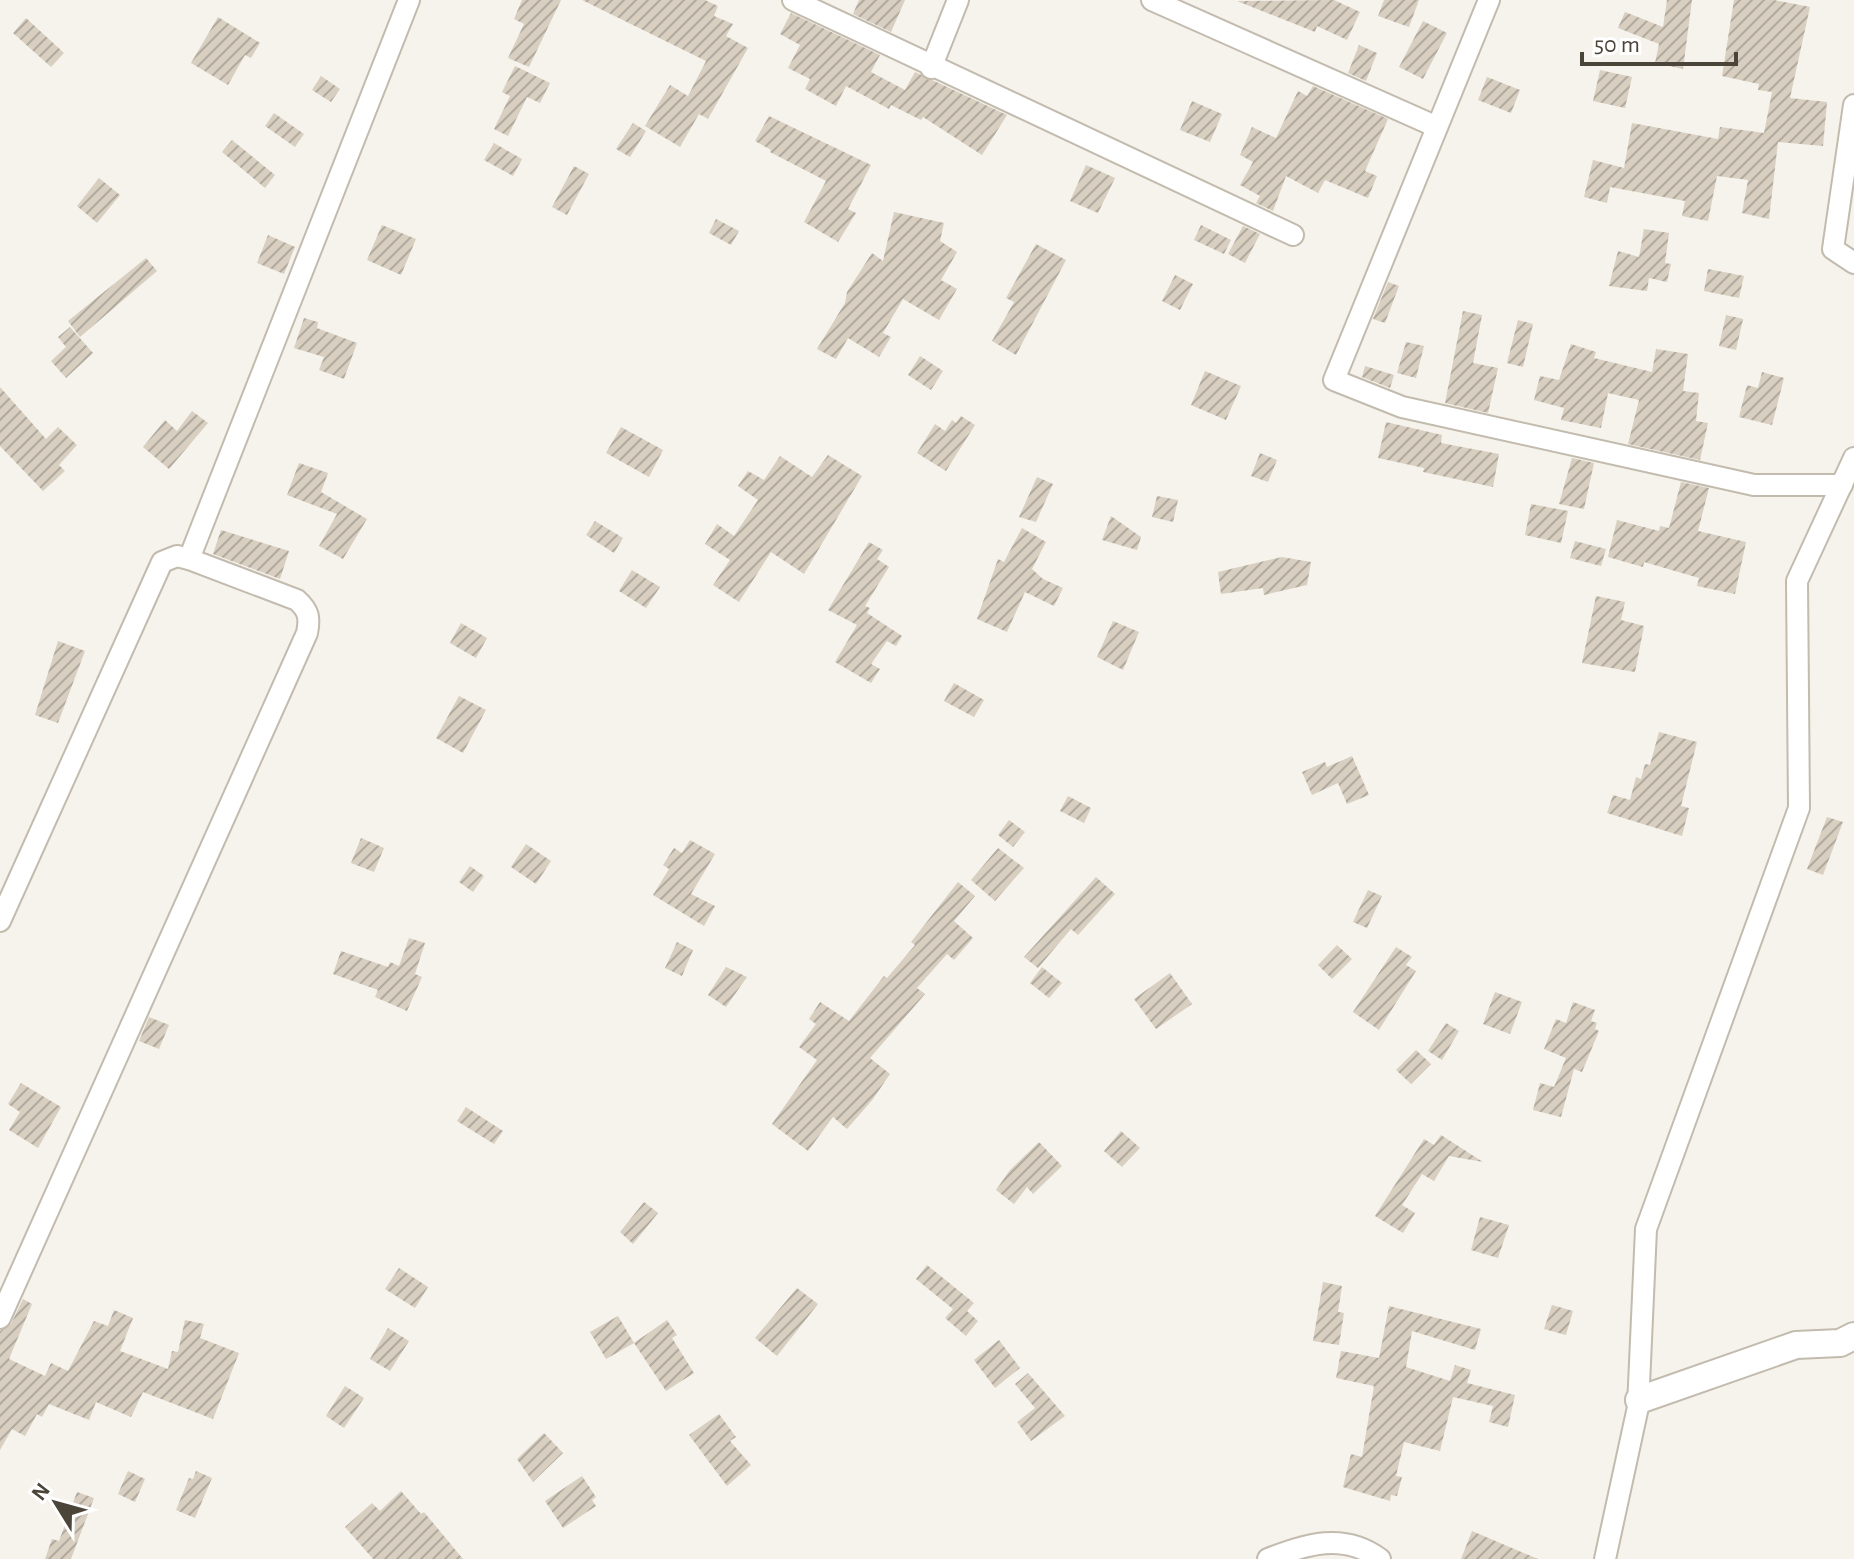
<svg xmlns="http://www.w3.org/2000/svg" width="1854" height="1559" font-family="'Alegreya Sans',sans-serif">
<defs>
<pattern id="building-hatch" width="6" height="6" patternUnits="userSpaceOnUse" patternTransform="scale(2)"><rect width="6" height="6" fill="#d8cfc1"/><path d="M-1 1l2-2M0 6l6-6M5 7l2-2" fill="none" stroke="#b1aa9e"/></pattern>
</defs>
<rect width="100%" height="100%" fill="#f6f3ec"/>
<g fill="url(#building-hatch)">
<polygon points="522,0 561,0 529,67 508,58 524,24 514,19"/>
<polygon points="582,0 705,0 718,6 714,16 733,24 726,36 748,48 708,119 699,114 680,147 645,126 670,85 688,96 706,61"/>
<polygon points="859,0 905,0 891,32 853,14"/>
<polygon points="1334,0 1360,12 1347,40 1317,26 1315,32 1237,1"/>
<polygon points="1384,0 1419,0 1409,27 1378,16"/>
<polygon points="1667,0 1692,0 1683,69 1655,63 1659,44 1618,28 1625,12 1663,27"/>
<polygon points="1734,0 1774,0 1810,7 1790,98 1827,102 1823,146 1778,142 1769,219 1742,213 1748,180 1717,176 1708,221 1682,216 1685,201 1610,187 1607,203 1584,197 1593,160 1624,168 1632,123 1718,139 1720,127 1764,133 1772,92 1758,90 1759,84 1722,76"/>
<polygon points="791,13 880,55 871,72 905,90 915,72 1007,115 982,155 923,117 921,120 891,105 889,109 846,86 836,106 805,89 810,79 788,68 800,45 780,34"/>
<polygon points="218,17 260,43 251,58 245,55 228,85 191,63"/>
<polygon points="26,18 64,53 51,67 13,33"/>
<polygon points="1423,21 1447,33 1423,79 1399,67"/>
<polygon points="1359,45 1377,53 1366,81 1348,73"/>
<polygon points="515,66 550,83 540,103 527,97 508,136 494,129 510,96 502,92"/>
<polygon points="1600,70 1632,77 1625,108 1593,101"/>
<polygon points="321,76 340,89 331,102 312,90"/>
<polygon points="1487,77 1520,90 1511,113 1478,100"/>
<polygon points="1313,86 1388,119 1365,171 1377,176 1368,198 1325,180 1318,193 1286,176 1273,211 1256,203 1260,196 1240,185 1253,162 1240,155 1252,127 1276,138 1298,91 1307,96"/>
<polygon points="1192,101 1222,114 1210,142 1180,130"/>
<polygon points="274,113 304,134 295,147 265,126"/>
<polygon points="769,116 871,165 848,209 856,213 838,242 804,222 826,181 770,152 771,150 755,141"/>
<polygon points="633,123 646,131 630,157 616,149"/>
<polygon points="232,140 275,175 265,188 222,152"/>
<polygon points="494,143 522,159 513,176 484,160"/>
<polygon points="1086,165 1115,178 1098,213 1070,201"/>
<polygon points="574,166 589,174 567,215 552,207"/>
<polygon points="99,178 120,195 97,223 77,206"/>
<polygon points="894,212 944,223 940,241 957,252 941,280 957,289 939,320 903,299 883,333 891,337 879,357 848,338 836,359 817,349 845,303 847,292 872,253 883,261"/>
<polygon points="716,219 739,231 731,245 709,233"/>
<polygon points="382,225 416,239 401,275 367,260"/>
<polygon points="1201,225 1231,240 1224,254 1194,240"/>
<polygon points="1243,226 1260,234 1245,263 1228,254"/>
<polygon points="1644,229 1669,233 1665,263 1671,264 1667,282 1649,278 1647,291 1609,286 1618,251 1639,257"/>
<polygon points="268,235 295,247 284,274 257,263"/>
<polygon points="1036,244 1066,260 1016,355 992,341 1014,302 1006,298"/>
<polygon points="146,258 157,271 80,337 68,321"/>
<polygon points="1708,269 1744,276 1739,298 1704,291"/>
<polygon points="1175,275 1193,284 1180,310 1162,301"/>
<polygon points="1388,282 1399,286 1385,323 1373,319"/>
<polygon points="1463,311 1482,315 1473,363 1498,368 1488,413 1445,403"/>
<polygon points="1726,315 1743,319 1736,350 1719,346"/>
<polygon points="304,318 318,322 317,328 357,343 344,379 319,370 324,357 294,348"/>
<polygon points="1518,320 1533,324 1523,367 1507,363"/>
<polygon points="70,327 93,353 66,378 51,361 66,347 58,337"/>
<polygon points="1406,342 1424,346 1416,378 1397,373"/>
<polygon points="1571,344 1596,352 1594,358 1652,372 1656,349 1688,354 1683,391 1699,393 1696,421 1708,423 1700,460 1628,444 1639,400 1608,393 1601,428 1561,420 1564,408 1534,400 1540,376 1559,380"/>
<polygon points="920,356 943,371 931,390 908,375"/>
<polygon points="1365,366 1394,375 1390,388 1362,377"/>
<polygon points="1205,371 1241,386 1226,420 1191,405"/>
<polygon points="1762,372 1784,378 1772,425 1739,417 1747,385 1758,388"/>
<polygon points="0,387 46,439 58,427 77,445 59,465 65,471 43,491 0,446"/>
<polygon points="192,411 208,423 169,469 143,447 165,420 177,431"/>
<polygon points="961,416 975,425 946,471 917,453 935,424 945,431 952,420 956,423"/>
<polygon points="1386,422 1442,435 1441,443 1499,454 1493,487 1423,472 1424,468 1378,458"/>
<polygon points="621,427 663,450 649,477 606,453"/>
<polygon points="1260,453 1277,460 1268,482 1251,476"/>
<polygon points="828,455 862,476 804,574 771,552 739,602 713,585 730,560 705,544 717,524 734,536 758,500 738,486 748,471 764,480 780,456 812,477"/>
<polygon points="1572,458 1594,463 1584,509 1559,504"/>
<polygon points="299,463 328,473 321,492 367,519 343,559 319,546 337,514 287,495"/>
<polygon points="1037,477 1053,484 1036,522 1019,517"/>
<polygon points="1681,482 1709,488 1698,531 1746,542 1735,594 1697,586 1699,578 1644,562 1643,567 1608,557 1617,520 1659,531 1660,526 1669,528"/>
<polygon points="1157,496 1178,500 1173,522 1152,517"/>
<polygon points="1531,504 1568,511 1561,543 1525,535"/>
<polygon points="1111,516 1141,537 1137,550 1102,540"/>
<polygon points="595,521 623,538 614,553 586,535"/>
<polygon points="1022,528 1046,542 1032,569 1043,579 1063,588 1054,606 1025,592 1007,632 977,619 998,559 1004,562"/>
<polygon points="221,530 289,551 280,579 213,554"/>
<polygon points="1575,541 1606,549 1601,566 1570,558"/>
<polygon points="869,542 883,550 877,559 889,567 865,606 870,608 867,613 902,636 896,646 887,641 871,664 880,669 871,683 835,662 857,625 828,610"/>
<polygon points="1282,557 1311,562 1307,585 1264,595 1263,588 1221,594 1218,572"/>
<polygon points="632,570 660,587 646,608 619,591"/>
<polygon points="1596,596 1625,602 1621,620 1644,626 1635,672 1582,663"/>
<polygon points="1113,621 1139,632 1123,670 1097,657"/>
<polygon points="461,623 487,638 476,658 450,643"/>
<polygon points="58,641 85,651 58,723 35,715"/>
<polygon points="954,683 984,700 974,717 944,701"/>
<polygon points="459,696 486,710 463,753 436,738"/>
<polygon points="1659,732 1697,742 1681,806 1689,808 1682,836 1607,813 1613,795 1630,800 1636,777 1641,779 1645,764 1650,765"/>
<polygon points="1352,756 1369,795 1347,804 1338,783 1312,795 1302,772 1325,762 1327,767"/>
<polygon points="1068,796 1091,808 1084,823 1060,811"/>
<polygon points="1827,817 1843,822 1823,875 1807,869"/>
<polygon points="1009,820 1025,832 1013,847 998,835"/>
<polygon points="361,838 384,848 374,872 351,863"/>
<polygon points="690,840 715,854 691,894 715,906 704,926 653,895 669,869 663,865 674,848 682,853"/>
<polygon points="526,844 551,861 536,884 511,867"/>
<polygon points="998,848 1024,868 995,901 971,880"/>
<polygon points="470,866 484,876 473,892 459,882"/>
<polygon points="1096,877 1115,894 1078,935 1071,929 1038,968 1024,957"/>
<polygon points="958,882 975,896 954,921 973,938 954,960 947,954 917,988 925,994 870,1058 890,1074 873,1099 847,1129 833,1117 808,1151 772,1124 817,1060 799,1047 816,1024 809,1019 820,1002 849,1021 884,976 887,978 915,945 911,942"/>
<polygon points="1368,890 1382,896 1367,928 1353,922"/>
<polygon points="409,938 425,943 415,974 422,977 407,1011 375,997 378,990 333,974 341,951 388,967 390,962 399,966"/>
<polygon points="677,942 693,950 682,976 665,968"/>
<polygon points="1337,945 1352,959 1332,979 1318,965"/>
<polygon points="1396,947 1412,957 1406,965 1416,971 1379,1030 1353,1012"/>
<polygon points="726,967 747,977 726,1007 708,995"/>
<polygon points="1042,967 1062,983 1049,998 1030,983"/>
<polygon points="1170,973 1192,1004 1156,1029 1134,999"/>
<polygon points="1495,992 1522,1002 1510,1034 1483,1024"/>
<polygon points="1573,1002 1595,1010 1591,1021 1597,1023 1595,1029 1599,1031 1582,1072 1574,1069 1561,1117 1533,1110 1540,1083 1554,1087 1566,1058 1544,1049 1556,1019 1566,1023"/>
<polygon points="149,1017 169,1025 159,1049 139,1041"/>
<polygon points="1446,1023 1459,1031 1442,1060 1428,1051"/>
<polygon points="1416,1050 1431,1064 1411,1084 1396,1070"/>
<polygon points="21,1083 61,1107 38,1148 9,1130 20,1112 8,1104"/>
<polygon points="466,1107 503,1131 494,1144 457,1121"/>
<polygon points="1121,1131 1140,1148 1122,1167 1104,1151"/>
<polygon points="1441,1135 1483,1162 1449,1156 1434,1181 1422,1174 1402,1205 1415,1213 1403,1233 1375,1216 1424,1139 1434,1145"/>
<polygon points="1039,1142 1062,1166 1033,1194 1027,1187 1014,1204 996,1190 1010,1170"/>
<polygon points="644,1202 658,1213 633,1244 620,1232"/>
<polygon points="1480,1217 1509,1225 1498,1258 1471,1250"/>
<polygon points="927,1265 974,1303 967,1311 978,1321 966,1336 945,1318 953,1309 916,1279"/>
<polygon points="399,1268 428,1287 415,1308 385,1289"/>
<polygon points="1323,1282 1342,1286 1338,1312 1344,1313 1339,1345 1313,1341"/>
<polygon points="797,1288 818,1304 777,1356 755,1338"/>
<polygon points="23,1299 32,1304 9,1359 45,1376 51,1363 68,1371 94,1321 108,1326 114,1310 133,1318 120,1351 168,1369 172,1351 178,1352 185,1320 204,1324 200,1338 239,1353 213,1419 143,1392 131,1417 96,1402 89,1420 49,1404 42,1417 37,1414 25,1436 12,1429 0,1450 0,1331 11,1324"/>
<polygon points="1552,1305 1573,1311 1566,1335 1544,1329"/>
<polygon points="1389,1306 1481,1329 1475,1350 1412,1331 1406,1367 1450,1381 1455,1365 1471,1370 1467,1383 1515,1395 1508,1427 1489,1422 1493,1406 1453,1397 1440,1451 1404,1442 1396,1476 1402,1477 1397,1496 1391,1495 1390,1501 1343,1487 1351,1454 1362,1457 1374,1386 1336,1378 1341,1351 1379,1358"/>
<polygon points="618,1316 634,1343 606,1359 590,1332"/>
<polygon points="667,1320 677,1335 672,1338 694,1373 666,1391 634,1343"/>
<polygon points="388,1328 409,1341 390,1371 370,1359"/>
<polygon points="999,1340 1020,1368 995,1388 974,1360"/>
<polygon points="1028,1373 1065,1416 1031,1441 1017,1422 1035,1408 1015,1384"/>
<polygon points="345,1386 364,1398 344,1428 326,1416"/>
<polygon points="719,1414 736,1437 730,1441 751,1465 727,1486 689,1435"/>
<polygon points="544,1433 563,1453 533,1482 517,1459"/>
<polygon points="128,1471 145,1479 135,1502 118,1494"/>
<polygon points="196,1471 212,1478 195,1518 176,1510 189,1478 193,1479"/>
<polygon points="582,1476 596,1497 592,1500 596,1506 563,1528 545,1501"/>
<polygon points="401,1491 421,1514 424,1512 463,1559 373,1559 345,1527 372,1503 380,1511"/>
<polygon points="77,1492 94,1498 71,1559 45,1559 52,1539 59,1541"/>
<polygon points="1472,1531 1538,1559 1461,1559"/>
</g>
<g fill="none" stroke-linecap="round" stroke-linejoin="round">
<g stroke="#c2bbae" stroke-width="24">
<g id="minor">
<polyline points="793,0 1293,235"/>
<polyline points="1152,0 1437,127"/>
<polyline points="1489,0 1334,380 1402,407 1754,485 1842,485"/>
<polyline points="931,68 958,0"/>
<polyline points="1854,105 1833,249 1854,263"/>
<polyline points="189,559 409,0"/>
<path d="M0,921l162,-359 15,-6 12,3 108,41c12,11 13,18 10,33l-307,685"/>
<path d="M1268,1559c38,-15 76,-27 112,0"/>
<polyline points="1605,1559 1638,1407 1646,1229 1799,808 1797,581 1854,458"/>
</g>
</g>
<g stroke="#c2bbae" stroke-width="30">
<polyline id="tertiary" points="1639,1400 1796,1345 1840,1343 1854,1336"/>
</g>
<use href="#minor" stroke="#fff" stroke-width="20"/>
<use href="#tertiary" stroke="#fff" stroke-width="26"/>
</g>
<g transform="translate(56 1503) rotate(307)" stroke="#ffffff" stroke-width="6" paint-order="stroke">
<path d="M0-6L14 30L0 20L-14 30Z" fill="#4b4439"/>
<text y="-12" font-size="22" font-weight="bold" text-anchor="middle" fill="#4b4439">N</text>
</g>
<path d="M1582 52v12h154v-12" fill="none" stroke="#4b4439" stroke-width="4"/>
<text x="1594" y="52" font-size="24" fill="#4b4439" stroke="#ffffff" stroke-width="6" paint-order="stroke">50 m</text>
</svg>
